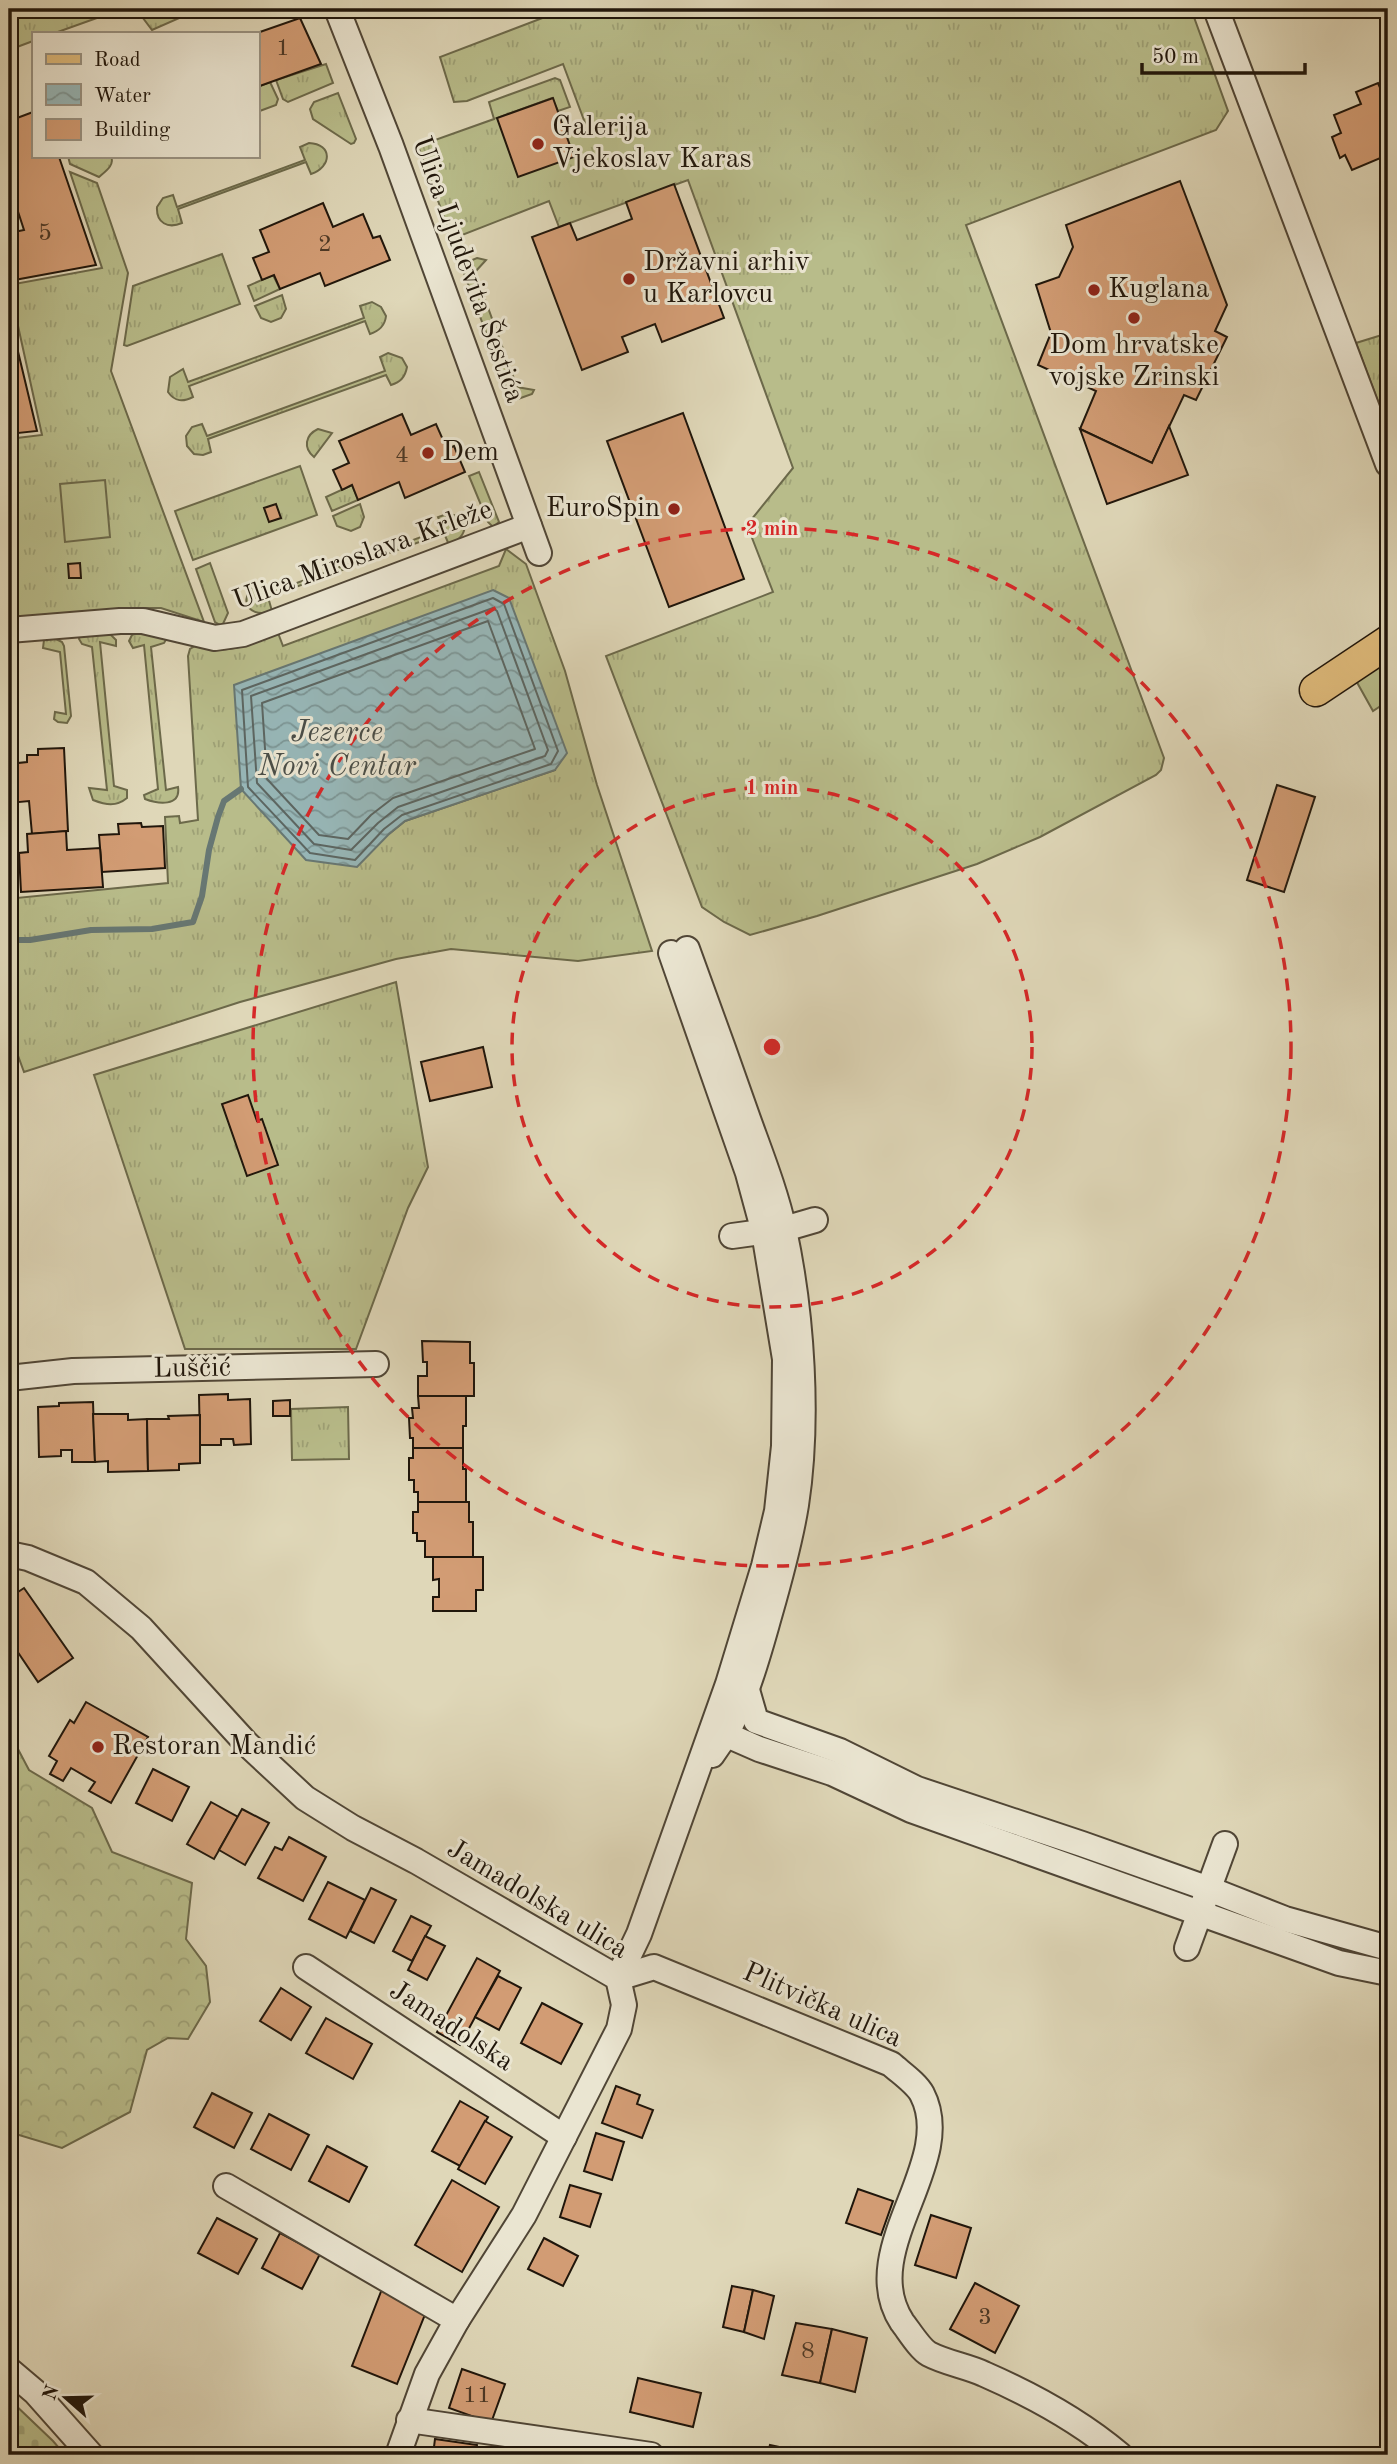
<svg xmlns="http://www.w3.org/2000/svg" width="1397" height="2464" font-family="'Old Standard TT',serif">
<defs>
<pattern id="grass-tufts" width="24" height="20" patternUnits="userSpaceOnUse" patternTransform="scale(1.75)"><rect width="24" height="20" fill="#b8bc8a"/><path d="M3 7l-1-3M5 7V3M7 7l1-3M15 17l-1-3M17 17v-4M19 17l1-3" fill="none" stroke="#9ea176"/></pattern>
<pattern id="forest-crowns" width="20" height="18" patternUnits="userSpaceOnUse" patternTransform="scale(1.75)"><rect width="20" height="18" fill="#b8bc8a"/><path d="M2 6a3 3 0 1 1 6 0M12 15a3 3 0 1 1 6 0" fill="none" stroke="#9ea176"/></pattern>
<pattern id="cemetery-stones" width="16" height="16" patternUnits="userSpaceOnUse" patternTransform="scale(1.75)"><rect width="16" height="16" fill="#b8bc8a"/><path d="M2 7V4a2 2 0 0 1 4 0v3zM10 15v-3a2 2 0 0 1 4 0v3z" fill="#9ea176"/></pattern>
<pattern id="water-waves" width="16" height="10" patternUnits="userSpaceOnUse" patternTransform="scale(1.75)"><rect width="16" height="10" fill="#97b7b8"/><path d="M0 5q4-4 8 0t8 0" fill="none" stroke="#7b9494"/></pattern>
</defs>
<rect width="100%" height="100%" fill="#dfd7b8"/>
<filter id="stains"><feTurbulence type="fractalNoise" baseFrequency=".00286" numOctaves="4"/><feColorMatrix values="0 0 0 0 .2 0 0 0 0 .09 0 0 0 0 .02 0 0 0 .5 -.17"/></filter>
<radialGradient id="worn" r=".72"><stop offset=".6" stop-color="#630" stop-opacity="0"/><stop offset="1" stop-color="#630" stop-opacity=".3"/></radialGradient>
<g fill="url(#grass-tufts)" stroke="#6c694a" stroke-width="2" fill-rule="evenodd">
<polygon points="9,9 122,9 55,33 33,33 33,41 9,50"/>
<polygon points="155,9 192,9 193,12 152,30 140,14"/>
<polygon points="566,9 1191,9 1228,111 1216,130 966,225 1164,758 1161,770 1156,775 1040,837 977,864 817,916 750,935 724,922 702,907 606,656 773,592 747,525 793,468 688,180 559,227 549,201 452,239 418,146 494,119 489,102 555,78 560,80 570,107 558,111 552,98 497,118 565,131 585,123 563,64 467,101 454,102 440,57"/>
<polygon points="326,64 333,83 288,102 283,99 276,80"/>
<polygon points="270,82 278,99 276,105 257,112 257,87"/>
<polygon points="338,93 356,139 354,143 351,144 313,119 310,109 314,102"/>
<path d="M309,143c24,1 23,24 2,31l-5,-12 -128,47 4,14c-14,6 -26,0 -25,-16l6,-9 10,-3 4,12 128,-47 -5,-13z"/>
<path d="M68,156h43c4,9 -5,15 -12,21l-29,-13z"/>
<polygon points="70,172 97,183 128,273 111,371 204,622 161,608 132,608 9,622 9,439 42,435 9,285 102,268"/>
<polygon points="222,254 240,304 127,346 124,345 133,286"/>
<polygon points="477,258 486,260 475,272 517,387 534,390 532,394 515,400 509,395 464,273 465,263"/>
<polygon points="273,275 280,289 254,301 248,286"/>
<polygon points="282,295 286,309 281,318 271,322 261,318 255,306"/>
<path d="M372,302l9,5 5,9c-1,10 -7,15 -16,18l-5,-13 -176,65 4,11c-10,5 -18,5 -25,-5l2,-15 13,-8 5,13 176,-64 -4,-12z"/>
<polygon points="1388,333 1388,428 1356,343"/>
<path d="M388,353l14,5 5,9c-2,11 -7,15 -16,18l-5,-10 -178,64 3,13 -8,3 -9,-1 -7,-8 -1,-10 6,-9 10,-3 5,12 178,-65 -5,-14z"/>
<path d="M318,429l14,4 -18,24c-11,-9 -9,-22 4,-28z"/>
<polygon points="300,466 317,515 193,560 175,511"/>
<polygon points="479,472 499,522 493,527 488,522 469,476"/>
<polygon points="352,485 358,500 332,511 326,497"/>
<polygon points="360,504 364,517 360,527 351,531 337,526 333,516"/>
<path d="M447,514c24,1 22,23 2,31l-5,-12 -176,64 4,14c-28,10 -36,-21 -9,-28l4,11 176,-65 -5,-12z"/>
<path d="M506,549l20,15 39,107 32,114 55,166 -74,10 -127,-12 -55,10 -156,43 -216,70 -15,-41v-208l8,75 151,-15 -3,-66 14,-1 1,7 18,-3 -10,-164 2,-7 5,-3c35,9 50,-1 83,-13l5,13 216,-80zM509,599l46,171 -150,51 -16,13z"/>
<polygon points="210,563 228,613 222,626 215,622 196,569"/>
<path d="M104,632l7,3 5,5v6l-16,-4 14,144 13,4v8c-11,9 -21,7 -34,2l-4,-12 18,2 -15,-143 -10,-3 -3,-5 1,-3z"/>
<path d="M138,632l29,6 -3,5 -13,4 15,143 12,-3c3,20 -20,17 -33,12l-1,-4 14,-6 -14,-144 -11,3 -4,-7 3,-6z"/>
<polygon points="52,637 62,642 64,646 71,716 67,723 58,722 54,719 55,712 66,714 60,652 43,648 44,640"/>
<polygon points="396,982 428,1167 408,1208 356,1349 185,1349 94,1075"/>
<polygon points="348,1407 349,1459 292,1460 291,1409"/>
</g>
<polygon fill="url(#forest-crowns)" stroke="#6c694a" stroke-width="2" points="9,1732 29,1770 92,1808 112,1852 192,1883 186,1939 206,1966 210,2002 188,2039 168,2038 147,2050 130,2112 62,2148 9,2132"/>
<polygon fill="url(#cemetery-stones)" stroke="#6c694a" stroke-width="2" points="9,2399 53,2441 65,2455 9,2455"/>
<g fill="#b8bc8a" stroke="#6c694a" stroke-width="2">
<polygon points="105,480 110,537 65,542 60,484"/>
<polygon points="1388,654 1388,701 1373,711 1354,677"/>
</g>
<polygon fill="url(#water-waves)" stroke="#677773" stroke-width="2" points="493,590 509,598 567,753 555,770 405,821 389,834 357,867 306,860 241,789 234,685"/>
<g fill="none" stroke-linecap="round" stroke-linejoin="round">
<g stroke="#5c6662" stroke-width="2">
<polygon points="493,598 504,604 558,751 551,764 402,815 384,829 355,860 310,853 248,787 242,690"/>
<polygon points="493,608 497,611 548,750 545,756 398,807 378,823 351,850 314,844 257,783 251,696"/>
<polygon points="488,621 535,749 393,798 371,815 348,839 319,835 267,779 262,703"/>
</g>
<polyline stroke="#677773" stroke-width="6" points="9,940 30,940 91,930 152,929 193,922 202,896 209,850 218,817 224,801 241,789"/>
</g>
<g fill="#d29c74" stroke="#20160b" stroke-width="2">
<polygon points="300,18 321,64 257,87 257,33"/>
<polygon points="1378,83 1381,90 1388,87 1388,163 1385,156 1352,170 1345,155 1340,158 1332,137 1341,133 1334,115 1361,104 1356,92"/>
<polygon points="553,98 574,157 518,177 497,118"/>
<polygon points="33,112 33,156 62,156 59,157 96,265 9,281 9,233 24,230 9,184 9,121"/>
<polygon points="1180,181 1227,305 1215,331 1227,337 1196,400 1184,395 1152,463 1080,429 1096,391 1038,365 1051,333 1036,285 1059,277 1073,247 1066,225"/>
<polygon points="674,184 724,318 662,342 655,324 622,337 628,352 582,370 532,237 570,223 577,240 632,219 626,202"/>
<polygon points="323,203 333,227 363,214 373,238 380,236 390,260 325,286 320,273 280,289 274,275 262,280 253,258 269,252 260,230"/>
<polygon points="9,314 37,431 9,434"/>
<polygon points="683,413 744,579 669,607 607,441"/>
<polygon points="402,414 411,435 436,424 447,449 454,446 465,472 405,498 399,482 358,500 352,485 342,490 333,470 349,463 339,441"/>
<polygon points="1169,426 1188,475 1107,504 1080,429 1152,463"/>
<polygon points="276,504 281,518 269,522 264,508"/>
<polygon points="80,563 81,578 69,578 68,564"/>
<polygon points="64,748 68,831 32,834 29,801 9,803 9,764 27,762 27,755 38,755 38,749"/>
<polygon points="1277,785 1315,797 1284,892 1247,880"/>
<polygon points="141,823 142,827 163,826 165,868 102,872 99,835 119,834 118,824"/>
<polygon points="66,831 67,850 100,848 103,887 21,892 19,853 28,852 27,834"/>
<polygon points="483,1047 492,1087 430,1101 421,1062"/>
<polygon points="248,1095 257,1121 262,1119 278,1165 247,1176 222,1104"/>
<polygon points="422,1341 470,1342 470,1363 474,1363 474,1396 418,1396 418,1376 427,1376 427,1362 423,1362"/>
<polygon points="228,1394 228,1400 250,1399 251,1444 234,1445 233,1439 221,1439 221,1445 200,1445 199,1395"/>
<polygon points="418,1396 466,1396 466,1426 463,1426 463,1448 413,1448 413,1438 410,1438 409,1418 413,1418 412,1408 419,1408"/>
<polygon points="290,1400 290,1416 273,1416 273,1401"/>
<polygon points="93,1402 95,1462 72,1462 72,1450 61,1450 61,1456 39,1457 38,1407 59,1406 59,1403"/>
<polygon points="93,1414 128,1414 128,1420 147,1419 148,1471 108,1472 108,1461 95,1462"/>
<polygon points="200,1415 200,1463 179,1464 179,1470 148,1471 147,1419 169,1419 168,1416"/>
<polygon points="413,1448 463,1448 463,1469 466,1469 466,1502 418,1502 418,1492 414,1492 414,1480 409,1480 409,1458 413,1458"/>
<polygon points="418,1502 469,1502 469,1522 473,1522 473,1557 425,1557 425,1541 417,1541 417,1533 413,1533 413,1512 418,1512"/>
<polygon points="433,1557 483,1557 483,1590 476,1590 476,1611 433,1611 433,1597 439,1597 439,1579 433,1580"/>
<polygon points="24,1588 73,1658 38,1682 9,1639 9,1598"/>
<polygon points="86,1702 148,1737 111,1803 89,1791 95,1782 71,1768 63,1781 50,1774 57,1761 49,1756 70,1720 74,1723"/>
<polygon points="153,1769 189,1787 172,1821 136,1803"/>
<polygon points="211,1802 238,1817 214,1859 187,1844"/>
<polygon points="242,1809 269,1823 245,1865 219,1850"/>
<polygon points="289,1837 326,1857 303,1901 258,1878 275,1847 282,1850"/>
<polygon points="328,1882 365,1900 346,1938 309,1919"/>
<polygon points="371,1888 396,1900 374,1943 350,1931"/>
<polygon points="411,1916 431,1926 412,1961 393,1951"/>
<polygon points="425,1936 445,1946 427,1980 408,1970"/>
<polygon points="477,1958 500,1971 460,2045 437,2032"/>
<polygon points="498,1976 521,1988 499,2030 475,2017"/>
<polygon points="281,1988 311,2007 291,2040 260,2021"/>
<polygon points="542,2003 582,2024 561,2064 521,2043"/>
<polygon points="326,2018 372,2044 353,2079 306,2053"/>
<polygon points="616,2086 640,2095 637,2104 653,2110 642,2138 602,2123"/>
<polygon points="212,2093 252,2113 234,2148 194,2127"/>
<polygon points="460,2101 488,2117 460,2166 432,2151"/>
<polygon points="269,2114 309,2135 291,2170 251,2149"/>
<polygon points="485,2121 512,2137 485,2184 458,2169"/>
<polygon points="596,2133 624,2142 612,2180 584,2171"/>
<polygon points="327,2146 367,2167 349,2202 309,2181"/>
<polygon points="452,2180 499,2207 462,2272 415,2245"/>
<polygon points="570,2185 601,2194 590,2227 560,2217"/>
<polygon points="858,2189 893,2201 881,2235 846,2223"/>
<polygon points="931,2215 971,2228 956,2278 915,2265"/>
<polygon points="217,2218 257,2239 238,2274 198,2253"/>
<polygon points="280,2233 320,2254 302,2289 262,2268"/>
<polygon points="544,2238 578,2256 563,2286 528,2269"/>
<polygon points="975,2283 1019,2306 995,2353 950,2329"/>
<polygon points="732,2286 753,2290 744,2332 723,2327"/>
<polygon points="382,2289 428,2307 397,2384 352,2366"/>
<polygon points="753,2290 774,2296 764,2339 744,2332"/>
<polygon points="796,2323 832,2329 820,2383 782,2375"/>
<polygon points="832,2329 867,2338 855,2392 820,2383"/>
<polygon points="462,2369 505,2384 491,2423 449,2408"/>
<polygon points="638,2378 701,2393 693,2427 630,2412"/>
<polygon points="435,2439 477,2445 475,2455 433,2455"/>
<polygon points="770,2445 807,2453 806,2455 767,2455"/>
<polygon points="500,2447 540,2452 540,2455 498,2455"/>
</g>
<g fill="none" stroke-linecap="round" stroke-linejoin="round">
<g stroke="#504636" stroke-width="28">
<g id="minor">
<polyline points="337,9 391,146 539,553"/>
<polyline points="1216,9 1388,464"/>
<polyline points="9,630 120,621 143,621 215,638 243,634 529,526"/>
<path d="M687,949c21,57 41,113 61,170 13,36 28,74 36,111 18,84 25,190 12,275 -6,37 -16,73 -26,108 -14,49 -27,101 -58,142"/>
<polyline points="732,1236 784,1229 815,1220"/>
<polyline points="9,1378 73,1371 376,1364"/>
<polyline points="9,1554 28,1558 86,1582 141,1628 247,1744 305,1798 353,1828 416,1861 618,1978 624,2005 619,2029 524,2215 457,2320 427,2374 398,2455"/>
<polyline points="747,1690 756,1721 840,1751 917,1789 1082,1844 1209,1889 1285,1919 1388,1948"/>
<polyline points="722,1719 727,1735 759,1749 832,1773 911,1810 1339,1963 1388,1973"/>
<polyline points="1187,1948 1225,1844"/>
<polyline points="306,1967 564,2137"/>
<polyline points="618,1978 639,1934 728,1684 764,1566 777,1511 784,1446 785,1359 764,1232 748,1173 671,953"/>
<path d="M618,1978l36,-11 237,97c10,9 25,19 31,30 36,69 -67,156 -20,228 7,9 18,27 27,32 17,9 38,12 55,20 48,21 96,47 136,81"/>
<polyline points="226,2186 457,2320"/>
<polyline points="9,2370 35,2392 91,2455"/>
<polyline points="409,2420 651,2455"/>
</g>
</g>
<g stroke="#20160b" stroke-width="35">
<polyline id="major" points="1316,690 1388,642"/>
</g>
<use href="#minor" stroke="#eae5d1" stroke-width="24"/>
<use href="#major" stroke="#e0bc7c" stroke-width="32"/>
</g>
<g fill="none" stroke="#d62828" stroke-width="3.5" stroke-dasharray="12 9">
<circle cx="772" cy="1047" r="260"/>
<circle cx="772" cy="1047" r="519"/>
</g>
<g fill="#8f2418" stroke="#eae5d1" stroke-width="2.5">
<circle cx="538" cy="144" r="7"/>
<circle cx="629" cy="279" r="7"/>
<circle cx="1094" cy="290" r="7"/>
<circle cx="1134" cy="318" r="7"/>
<circle cx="428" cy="453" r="7"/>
<circle cx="674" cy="509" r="7"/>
<circle cx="98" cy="1747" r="7"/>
</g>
<g text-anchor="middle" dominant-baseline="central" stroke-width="6" stroke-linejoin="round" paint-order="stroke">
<g font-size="24" fill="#4c3825">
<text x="283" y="49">1</text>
<text x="45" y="234">5</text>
<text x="325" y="245">2</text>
<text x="402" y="456">4</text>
<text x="985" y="2318">3</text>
<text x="808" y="2352">8</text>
<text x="477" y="2396">11</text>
</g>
<g font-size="28" fill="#20160b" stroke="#eae5d1" text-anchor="start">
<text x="552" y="128">Galerija<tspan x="552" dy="32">Vjekoslav Karas</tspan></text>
<text x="643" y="263">Državni arhiv<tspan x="643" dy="32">u Karlovcu</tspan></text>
<text x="1108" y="290">Kuglana</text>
<text x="1134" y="346" text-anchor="middle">Dom hrvatske<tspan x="1134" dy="32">vojske Zrinski</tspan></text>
<text x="442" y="453">Dem</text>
<text x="660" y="509" text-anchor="end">EuroSpin</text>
<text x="112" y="1747">Restoran Mandić</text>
</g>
<g font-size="28" fill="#20160b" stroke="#eae5d1">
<text transform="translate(467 270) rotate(70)">Ulica Ljudevita Šestića</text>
<text transform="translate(363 556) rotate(-20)">Ulica Miroslava Krleže</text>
<text transform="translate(192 1369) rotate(-1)">Luščić</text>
<text transform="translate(537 1900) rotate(31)">Jamadolska ulica</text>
<text transform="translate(822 2006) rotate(24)">Plitvička ulica</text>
<text transform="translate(451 2027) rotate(33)">Jamadolska</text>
</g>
<g font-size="30" font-style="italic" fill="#4a4e48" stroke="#eae5d1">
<text x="337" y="733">Jezerce<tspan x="337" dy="34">Novi Centar</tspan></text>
</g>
</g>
<circle cx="772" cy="1047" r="10" fill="#d62828" stroke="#eae5d1" stroke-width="3.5"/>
<g font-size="21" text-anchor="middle" font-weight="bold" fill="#d62828" stroke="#eae5d1" stroke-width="6" stroke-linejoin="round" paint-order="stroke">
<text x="772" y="535">2 min</text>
<text x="772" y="794">1 min</text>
</g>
<rect width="1397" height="2464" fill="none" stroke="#dfd7b8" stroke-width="35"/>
<rect x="10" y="10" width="1376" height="2443" fill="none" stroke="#20160b" stroke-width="3.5"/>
<rect x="18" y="18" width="1362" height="2429" fill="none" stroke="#20160b" stroke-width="2"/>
<rect x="32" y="32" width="228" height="126" fill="#eae5d1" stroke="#999282" stroke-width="2"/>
<rect x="46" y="54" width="35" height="10" fill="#e0bc7c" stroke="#999282" stroke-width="2"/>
<text x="94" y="66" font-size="21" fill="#20160b">Road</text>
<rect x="46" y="84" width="35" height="21" fill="url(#water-waves)" stroke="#999282" stroke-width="2"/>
<text x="94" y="102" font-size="21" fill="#20160b">Water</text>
<rect x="46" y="119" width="35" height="21" fill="#d29c74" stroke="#999282" stroke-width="2"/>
<text x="94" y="136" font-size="21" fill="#20160b">Building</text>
<g transform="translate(66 2398) rotate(290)" stroke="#eae5d1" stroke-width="5" paint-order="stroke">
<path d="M0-5L12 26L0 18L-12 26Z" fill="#20160b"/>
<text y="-10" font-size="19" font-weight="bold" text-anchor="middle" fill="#20160b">N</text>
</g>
<path d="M1142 63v10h163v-10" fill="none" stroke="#20160b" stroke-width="3.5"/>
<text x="1152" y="63" font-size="21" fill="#20160b" stroke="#eae5d1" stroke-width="5" paint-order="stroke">50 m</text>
<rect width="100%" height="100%" filter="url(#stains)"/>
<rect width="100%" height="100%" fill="url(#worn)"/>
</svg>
